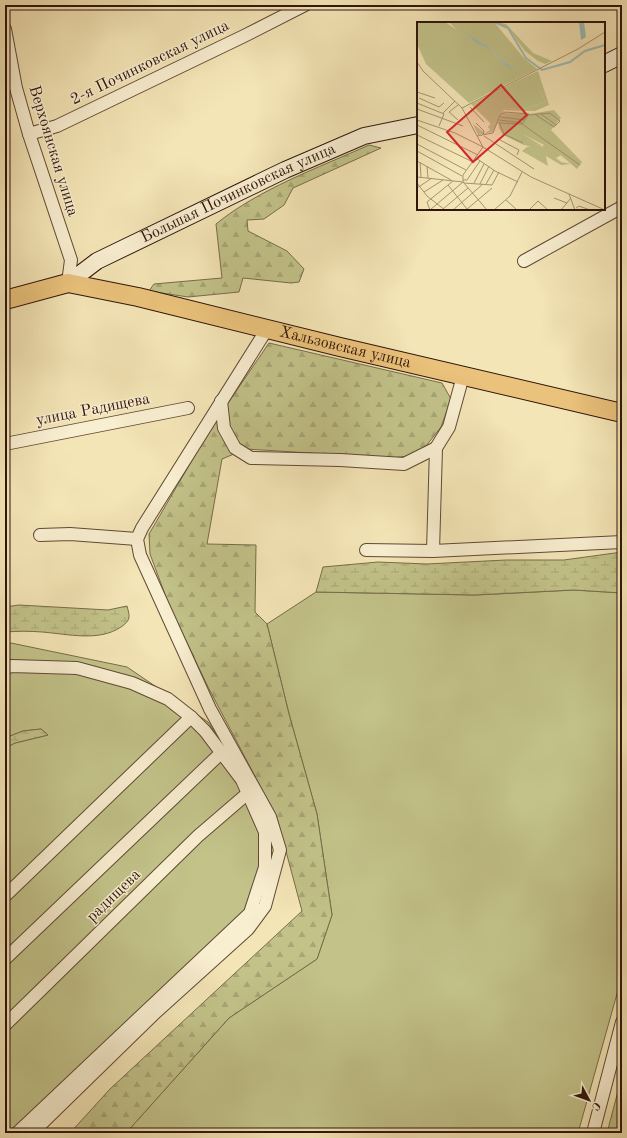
<svg xmlns="http://www.w3.org/2000/svg" width="627" height="1138" font-family="'Old Standard TT',serif">
<defs>
<pattern id="forest-firs" width="22" height="20" patternUnits="userSpaceOnUse"><rect width="22" height="20" fill="#c2c289"/><path d="M5 1l3.5 6h-7zM16 11l3.5 6h-7z" fill="#a7a675"/></pattern>
<pattern id="wetland-marsh" width="20" height="14" patternUnits="userSpaceOnUse"><rect width="20" height="14" fill="#c2c289"/><path d="M1 5h8M5 5V1M11 12h8M15 12V8" fill="none" stroke="#a7a675"/></pattern>
</defs>
<rect width="100%" height="100%" fill="#f4e5b6"/>
<filter id="stains"><feTurbulence type="fractalNoise" baseFrequency=".005" numOctaves="4"/><feColorMatrix values="0 0 0 0 .2 0 0 0 0 .09 0 0 0 0 .02 0 0 0 .5 -.17"/></filter>
<radialGradient id="worn" r=".72"><stop offset=".6" stop-color="#630" stop-opacity="0"/><stop offset="1" stop-color="#630" stop-opacity=".3"/></radialGradient>
<g fill="#c2c289" stroke="#786c4a">
<polygon points="574,590 622,593 622,976 578,1133 126,1133 229,1018 317,959 332,915 317,814 289,714 267,624 316,592 475,595"/>
<polygon points="11,643 127,667 208,722 252,785 271,866 257,911 25,1133 5,1133 5,748 15,743 48,735 41,729 23,731 5,738 5,646"/>
</g>
<g fill="url(#forest-firs)" stroke="#786c4a">
<path d="M369,145l12,3 -88,40 -9,17 -20,14 -17,1 1,11 39,20 17,18 -5,13 -8,1 -48,-5 -4,14 -51,5 -39,-6 5,-7 68,-6 -6,-54c43,-35 102,-56 153,-79z"/>
<polygon points="269,343 442,383 451,399 441,427 426,446 409,456 390,458 246,449 222,459 207,544 256,545 255,612 267,624 289,714 317,814 332,915 317,959 229,1018 126,1133 70,1133 110,1089 302,911 277,818 208,687 169,605 150,554 149,534 211,428"/>
<polygon points="622,1076 622,1133 607,1133"/>
</g>
<g fill="url(#wetland-marsh)" stroke="#786c4a">
<polygon points="622,552 622,593 574,590 475,595 316,592 323,567 378,562 427,564 506,560 564,560"/>
<path d="M19,605l89,5 19,-4c3,11 4,14 -6,21 -22,15 -53,7 -79,5 -12,-1 -24,-1 -37,0v-25z"/>
<polygon points="41,729 48,735 15,743 5,748 5,738 23,731"/>
</g>
<g fill="none" stroke-linecap="round" stroke-linejoin="round">
<g stroke="#604936" stroke-width="14">
<g id="street">
<polyline points="5,29 16,88 29,134 71,260 68,283"/>
<polyline points="29,134 57,126 244,36 305,5"/>
<polyline points="524,261 622,207"/>
<polyline points="221,401 224,428 235,448 251,458 340,460 404,464 436,448"/>
<polyline points="5,444 188,408"/>
<polyline points="40,535 70,534 137,539"/>
<polyline points="366,550 433,551 622,542"/>
<polyline points="433,551 436,448 449,427 463,376"/>
<polyline points="5,668 12,666 77,668 132,683 168,699 191,717 205,731 242,780 265,832 265,867 250,913 17,1133"/>
<polyline points="5,896 191,717"/>
<polyline points="5,959 222,752"/>
<polyline points="5,1025 198,836 248,793"/>
<polyline points="32,1133 156,1012 248,929 265,906 280,850 270,817 210,709 140,555 137,539 142,528 267,329"/>
<polyline points="593,1133 622,1022"/>
</g>
</g>
<g stroke="#2f150c" stroke-width="18">
<g id="secondary">
<polyline points="604,64 622,55"/>
<path id="s1" d="M68,283l29,-22 188,-91 79,-34 54,-11"/>
</g>
</g>
<g stroke="#2f150c" stroke-width="20">
<g id="primary">
<path id="s2" d="M5,300l63,-17 70,14 202,50 282,66"/>
</g>
</g>
<use href="#street" stroke="#f8eed0" stroke-width="12"/>
<use href="#secondary" stroke="#f8eed0" stroke-width="16"/>
<use href="#primary" stroke="#eac27b" stroke-width="18"/>
</g>
<g text-anchor="middle" dominant-baseline="central" stroke-width="3" stroke-linejoin="round" paint-order="stroke">
<g font-size="16" fill="#2f150c" stroke="#f8eed0">
<text transform="translate(150 63) rotate(-26)">2-я Починковская улица</text>
<text transform="translate(53 151) rotate(73)">Верхоянская улица</text>
<text stroke="none"><textPath href="#s1" startOffset="193">Большая Починковская улица</textPath></text>
<text stroke="none"><textPath href="#s2" startOffset="350">Хальзовская улица</textPath></text>
<text transform="translate(93 410) rotate(-11)">улица Радищева</text>
<text transform="translate(114 896) rotate(-44)">радищева</text>
</g>
</g>
<g transform="translate(417 22)">
<rect width="188" height="188" fill="#f4e5b6"/>
<path d="M100,59l23,10 6,11 -23,7 -20,-1 -12,16 -20,-20zM137,88l7,8 -10,12 31,32 -5,7 -20,-17 -33,-7 -21,-10 -4,-7 -1,-6 5,-9 26,1zM100,113h7l20,10 -2,2z" fill="#c2c289" fill-rule="evenodd"/>
<path d="M0,0h28l12,8 -8,-8h45l30,36 13,11 -68,34 -43,-39 -9,-20zM49,13l25,13 9,11 19,13 -18,-10 -9,-12zM78,0l11,2 27,29 19,8 -7,3 -7,-3 -13,-10 -17,-23zM121,49l11,34 -14,6 -31,-1 -11,22 -15,3 -5,-11 12,9 5,-3 -2,-3 15,-19 20,1 23,-7 -6,-11 -15,-3 -8,-7zM120,123l20,7 4,3 -5,3 5,4 10,2 -10,1 -15,-9 2,10 -26,-15 5,-4z" fill="#c2c289" fill-rule="evenodd"/>
<path d="M89,107l11,6h7l20,12 -18,-6z" fill="#c2c289"/>
<path d="M162,0h5l2,15 -5,3zM48,11l26,15 9,11 19,13 -11,-5 -7,-5 -9,-12 -15,-7z" fill="#9fbdb7"/>
<path fill="none" stroke="#9fbdb7" stroke-width="2" d="M77,0l14,6 18,30 16,12 28,-8 15,-11 20,-6"/>
<path fill="none" stroke="#a59272" stroke-width="1" d="M0,40l6,9 39,37 21,39 48,30 38,17 6,16M0,70l18,6M2,76l20,9 5,-4M0,81l27,11 -5,12M53,85l14,15M45,86l116,-59 27,-17M0,87l46,17M26,91l12,-12M124,92l15,11M112,93l21,-2 10,8 -6,6 -18,-12M83,95l25,3M0,98l38,13 28,14 -20,28v7M41,98l-9,-8 9,-7M82,98l24,3M82,100l5,12 19,9M59,101l8,8 -1,4M82,101l23,1M0,103l61,30M0,113l56,27M60,114l16,-3 7,-18 5,-3 24,2 -7,10 58,41M67,114l50,33M83,118l19,10 -2,5M0,122l49,26M0,129l45,25M59,136l19,13 23,11M0,139l34,19M3,140l1,15M10,144l1,12M0,155l46,5M46,158h4l13,-19M46,160l24,28M0,161l10,13 18,14M47,161l28,2 7,-13M57,161l10,-19M63,162l9,-18M69,162l8,-14M31,163l19,24M0,166l15,-10M7,170l19,-12M152,172l36,16M137,176l13,5M89,178l11,10M159,186l3,-2 11,4M26,187l25,-21M13,188l33,-28M13,188l-3,-8 26,-21M36,188l30,-26M49,188l26,-22M77,188l16,-14 12,-24M112,188l9,-9 10,9M144,188l10,-12"/>
<path fill="#d62828" fill-opacity="0.15" stroke="#d62828" stroke-width="2" d="M84,63l26,30 -54,47 -26,-30z"/>
<rect width="188" height="188" fill="none" stroke="#2f150c" stroke-width="2"/>
</g>
<rect width="627" height="1138" fill="none" stroke="#f4e5b6" stroke-width="20"/>
<rect x="6" y="6" width="615" height="1126" fill="none" stroke="#2f150c" stroke-width="2"/>
<rect x="10" y="10" width="607" height="1118" fill="none" stroke="#2f150c"/>
<g transform="translate(589 1100) rotate(131)" stroke="#f8eed0" stroke-width="3" paint-order="stroke">
<path d="M0-3L7 15L0 10L-7 15Z" fill="#2f150c"/>
<text y="-6" font-size="11" font-weight="bold" text-anchor="middle" fill="#2f150c">С</text>
</g>
<rect width="100%" height="100%" filter="url(#stains)"/>
<rect width="100%" height="100%" fill="url(#worn)"/>
</svg>
